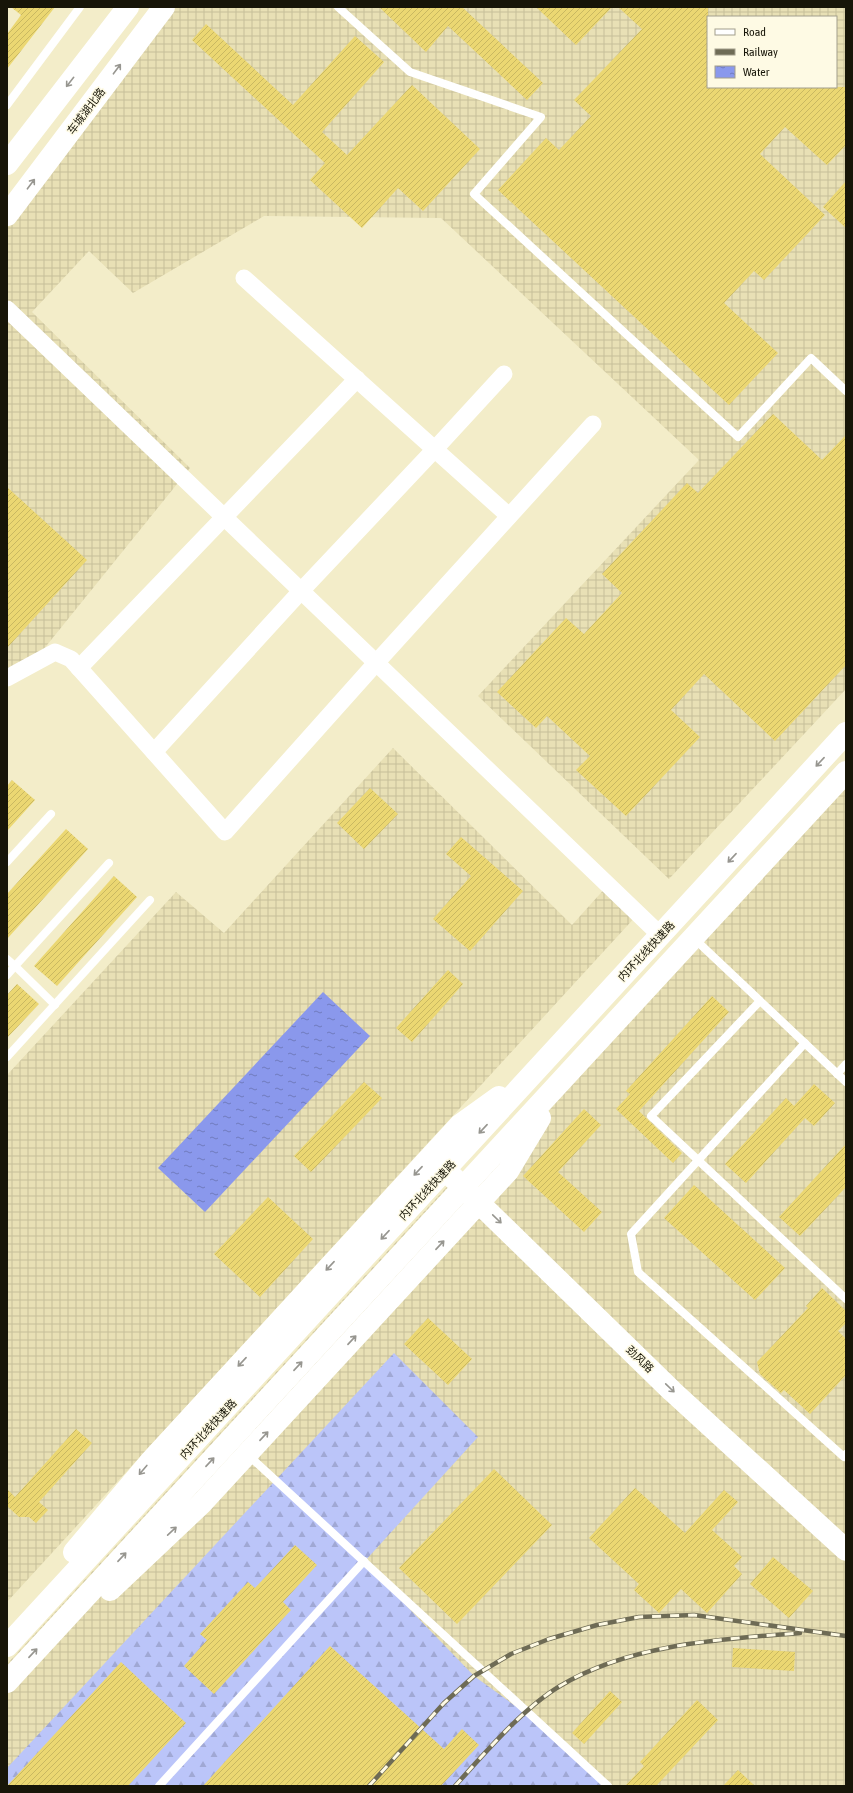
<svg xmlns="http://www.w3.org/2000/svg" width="853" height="1793" font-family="'Asap Condensed','Noto Sans SC',sans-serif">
<defs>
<pattern id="industrial-grid" width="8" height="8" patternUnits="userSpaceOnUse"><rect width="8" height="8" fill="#e8e0b5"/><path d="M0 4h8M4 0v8" fill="none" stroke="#c6bf9a"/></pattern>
<pattern id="forest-firs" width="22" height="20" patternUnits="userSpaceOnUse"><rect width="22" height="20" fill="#bbc5f9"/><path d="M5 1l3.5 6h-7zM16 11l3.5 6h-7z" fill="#a0a8d4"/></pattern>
<pattern id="water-ripples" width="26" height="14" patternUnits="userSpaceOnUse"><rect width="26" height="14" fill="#8a98ec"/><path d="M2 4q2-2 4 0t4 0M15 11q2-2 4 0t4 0" fill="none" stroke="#707bbd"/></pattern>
<pattern id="building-hatch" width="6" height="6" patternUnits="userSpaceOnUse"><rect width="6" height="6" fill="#ebd772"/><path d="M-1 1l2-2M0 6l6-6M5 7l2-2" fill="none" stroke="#c9b861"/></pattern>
</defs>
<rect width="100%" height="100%" fill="#f3edc9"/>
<g fill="url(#industrial-grid)" fill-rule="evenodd">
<path d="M164,7h682v682l-177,190 -191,-183 221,-236 -258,-242 -177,-2 -131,77 -44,-42 -57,61 158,156 -147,182 -36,26v-461zM708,17h128v70h-128z"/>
<polygon points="393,748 572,925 608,885 638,914 7,1602 7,1075 176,892 224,933"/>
<polygon points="846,787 846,1786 7,1786 7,1664 454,1179 471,1194"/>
</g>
<polygon fill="url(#forest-firs)" points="394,1353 478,1437 364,1562 474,1676 525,1713 606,1786 7,1786 7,1768"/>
<polygon fill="url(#water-ripples)" points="323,992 370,1036 205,1212 158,1168"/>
<g fill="url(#building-hatch)">
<polygon points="11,7 55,7 7,69 7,34 21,15"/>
<polygon points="379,7 462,7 543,83 527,100 448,26 426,52"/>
<polygon points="536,7 612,7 576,45"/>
<polygon points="618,7 708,7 708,87 846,87 846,145 827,165 785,127 760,154 825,215 764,280 754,271 724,303 778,353 729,405 498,190 546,138 559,150 591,116 574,100 642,29"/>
<polygon points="206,24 293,105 355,36 384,62 322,132 347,155 412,85 480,149 423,211 398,188 362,228 310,180 325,163 192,40"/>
<polygon points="846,181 846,228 823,207"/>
<polygon points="773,414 822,460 846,435 846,665 775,741 704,674 671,710 700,737 626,816 576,770 590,756 547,716 536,728 497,692 566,618 584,634 622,593 602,574 687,483 698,493"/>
<polygon points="7,487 87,560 7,648"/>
<polygon points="12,780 35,800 7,831 7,786"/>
<polygon points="370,788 398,814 364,849 337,823"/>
<polygon points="66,829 88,849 7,939 7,894"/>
<polygon points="461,837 523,891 470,951 433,919 471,876 446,854"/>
<polygon points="114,876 137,897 57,986 34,966"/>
<polygon points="448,970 463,984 412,1042 396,1028"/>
<polygon points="17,984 39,1004 7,1038 7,995"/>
<polygon points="712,996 729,1012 639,1111 682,1153 673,1163 616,1109 630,1094 626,1091"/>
<polygon points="364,1082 382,1098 311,1172 294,1156"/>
<polygon points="814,1084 835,1103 814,1126 805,1118 746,1183 725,1164 786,1098 794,1106"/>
<polygon points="584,1109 601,1125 558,1172 602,1212 584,1232 523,1176"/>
<polygon points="846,1144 846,1187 800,1236 779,1217"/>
<polygon points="694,1185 785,1268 755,1300 664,1218"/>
<polygon points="268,1197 313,1239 260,1297 214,1254"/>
<polygon points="822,1288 846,1311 846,1323 838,1331 846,1339 846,1375 810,1414 784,1390 781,1393 760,1374 757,1362 808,1308 806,1306"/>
<polygon points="428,1318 472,1359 448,1385 404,1344"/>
<polygon points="76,1429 92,1443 39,1502 48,1510 36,1523 29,1517 19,1517 7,1506 7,1489 15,1497"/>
<polygon points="494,1469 552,1525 457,1624 399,1568"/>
<polygon points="635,1488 685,1533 724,1490 738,1502 712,1530 742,1557 734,1566 742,1574 707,1613 681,1589 659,1613 634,1590 639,1584 589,1538"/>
<polygon points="295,1545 317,1565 283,1602 291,1610 214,1694 184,1666 207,1640 200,1634 248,1582 255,1588"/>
<polygon points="773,1557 813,1591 789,1618 750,1584"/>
<polygon points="330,1646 444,1749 462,1729 479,1745 441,1786 203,1786"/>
<polygon points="733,1648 795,1652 794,1671 732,1667"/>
<polygon points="121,1662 186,1723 128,1786 7,1786"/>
<polygon points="610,1691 622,1702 584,1744 572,1733"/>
<polygon points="697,1700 718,1720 656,1786 625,1786 644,1766 640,1762"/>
<polygon points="738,1770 755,1786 723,1786"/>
</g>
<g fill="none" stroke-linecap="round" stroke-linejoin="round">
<g stroke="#fff" stroke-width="8">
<polyline points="338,7 410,72 541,117 474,194 738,437 811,358 846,391"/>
<polyline points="7,105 80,7"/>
<polyline points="7,862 51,814"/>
<polyline points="701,945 846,1082"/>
<polyline points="7,959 15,966 7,975"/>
<polyline points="759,1002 651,1116 846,1299"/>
<polyline points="55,1005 15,966 109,863"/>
<polyline points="805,1043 631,1234 638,1272 844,1457 846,1454"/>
<polyline points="7,1057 150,900"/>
<polyline points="837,1074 846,1064"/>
<polyline points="247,1454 608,1786"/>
<polyline points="159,1786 364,1561"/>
</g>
<g stroke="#fff" stroke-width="17">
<polyline points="244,278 509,516"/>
<polyline points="7,309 654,929"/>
<polyline points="79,668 357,379"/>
<polyline points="7,678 55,652 71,659 225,832 376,663 593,424"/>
<polyline points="154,752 301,591 435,449 504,374"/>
</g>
<g stroke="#fff" stroke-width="22">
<polyline points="7,164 128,7"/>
<polyline points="7,215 164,7"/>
<polyline points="438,1163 672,1391 846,1550"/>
</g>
<g stroke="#fff" stroke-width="22">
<polyline points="74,1552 150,1462 460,1125 499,1097"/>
<polyline points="110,1590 201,1504 508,1171 540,1118"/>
<polyline points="7,1646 846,733"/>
<polyline points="7,1682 846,772"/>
</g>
<g stroke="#6e6b55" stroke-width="4.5">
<g id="rail">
<polyline points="369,1786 444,1703 474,1676 511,1654 549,1639 597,1625 639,1617 694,1615 846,1636"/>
<path d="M455,1786c29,-32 68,-78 105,-100 69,-42 162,-47 240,-53"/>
</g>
</g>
<use href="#rail" stroke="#fefae4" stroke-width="3" stroke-dasharray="9" stroke-linecap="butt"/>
</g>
<defs><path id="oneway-shaft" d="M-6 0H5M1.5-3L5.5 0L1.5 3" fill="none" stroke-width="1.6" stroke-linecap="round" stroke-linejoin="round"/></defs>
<g stroke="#979690">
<use href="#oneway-shaft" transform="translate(117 69) rotate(-53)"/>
<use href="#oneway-shaft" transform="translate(70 82) rotate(128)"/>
<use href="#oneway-shaft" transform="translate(31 184) rotate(-53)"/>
<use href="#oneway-shaft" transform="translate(820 762) rotate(133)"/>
<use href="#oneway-shaft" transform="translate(732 858) rotate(133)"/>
<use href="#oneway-shaft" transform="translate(483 1129) rotate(133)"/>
<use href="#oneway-shaft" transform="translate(418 1171) rotate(133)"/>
<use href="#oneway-shaft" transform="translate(497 1219) rotate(44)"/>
<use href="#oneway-shaft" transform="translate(385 1235) rotate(133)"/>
<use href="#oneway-shaft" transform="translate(440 1245) rotate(-47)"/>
<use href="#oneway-shaft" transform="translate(330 1266) rotate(133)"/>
<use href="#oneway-shaft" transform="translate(352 1340) rotate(-47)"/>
<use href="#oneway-shaft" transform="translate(242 1362) rotate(133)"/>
<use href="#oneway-shaft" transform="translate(298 1366) rotate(-47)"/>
<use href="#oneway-shaft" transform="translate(670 1388) rotate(44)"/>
<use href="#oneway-shaft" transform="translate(264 1436) rotate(-47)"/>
<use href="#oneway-shaft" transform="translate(210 1462) rotate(-47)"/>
<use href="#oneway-shaft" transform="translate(143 1470) rotate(130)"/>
<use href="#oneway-shaft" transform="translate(172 1531) rotate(-43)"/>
<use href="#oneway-shaft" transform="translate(122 1557) rotate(-47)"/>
<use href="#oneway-shaft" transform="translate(33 1653) rotate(-47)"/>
</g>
<g text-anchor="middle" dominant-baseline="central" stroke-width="3" stroke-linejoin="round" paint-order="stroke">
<g font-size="11" fill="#171508" stroke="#fefae4">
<text transform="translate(86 111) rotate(-53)">车城湖北路</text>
<text transform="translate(646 951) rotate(-47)">内环北线快速路</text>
<text transform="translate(427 1190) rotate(-47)">内环北线快速路</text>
<text transform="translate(640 1359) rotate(44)">劲风路</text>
<text transform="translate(208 1429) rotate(-47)">内环北线快速路</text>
</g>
</g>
<rect width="853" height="1793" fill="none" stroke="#171508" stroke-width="16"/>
<rect x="707" y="16" width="130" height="72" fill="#fefae4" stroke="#a29e8c"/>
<rect x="715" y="29" width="20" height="6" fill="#ffffff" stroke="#a29e8c"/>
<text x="743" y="36" font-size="12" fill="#171508">Road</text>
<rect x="715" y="49" width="20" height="6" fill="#6e6b55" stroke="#a29e8c"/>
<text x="743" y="56" font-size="12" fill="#171508">Railway</text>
<rect x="715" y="66" width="20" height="12" fill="url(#water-ripples)" stroke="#a29e8c"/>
<text x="743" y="76" font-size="12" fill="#171508">Water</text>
</svg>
